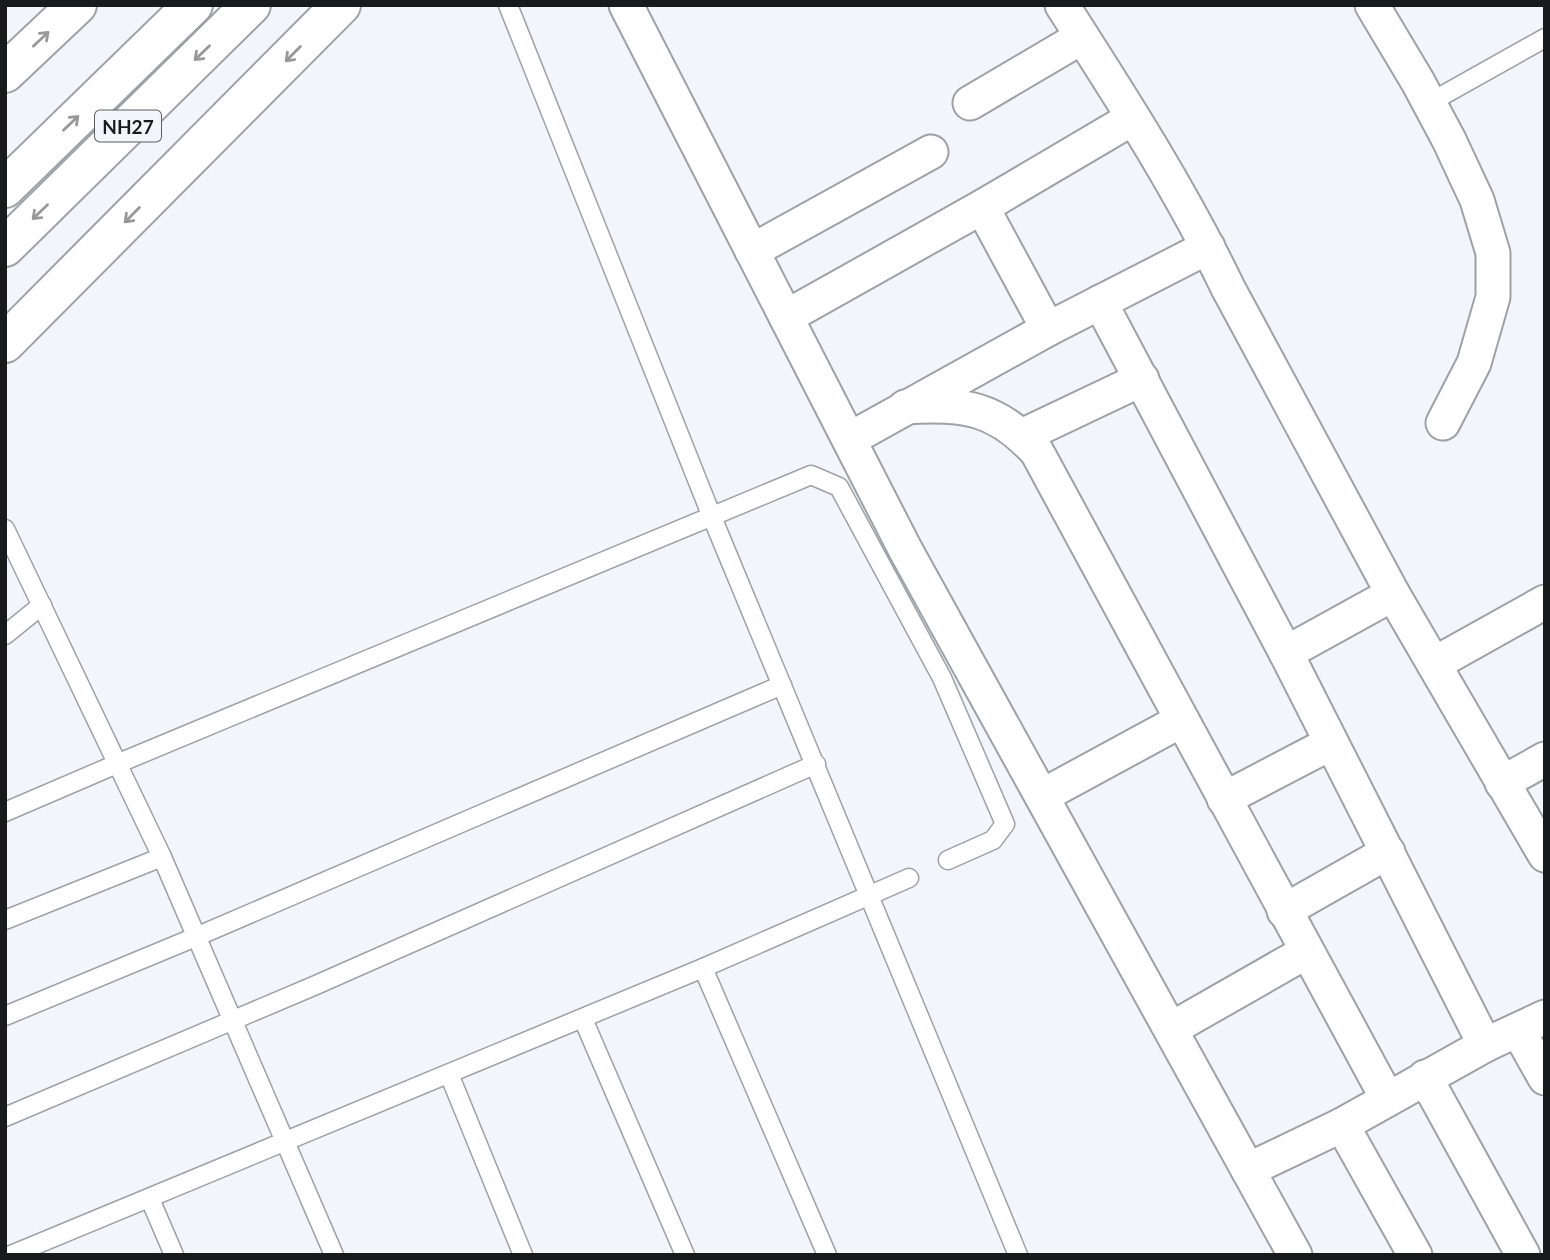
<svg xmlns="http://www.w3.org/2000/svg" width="1550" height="1260" font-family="Lato,sans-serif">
<rect width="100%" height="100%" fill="#f2f5f9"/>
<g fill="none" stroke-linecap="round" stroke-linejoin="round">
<g stroke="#9ea1a5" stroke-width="21">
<g id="service">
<polyline points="508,5 712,517 1018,1255"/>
<polyline points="1429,103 1545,38"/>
<polyline points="5,529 162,857 334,1255"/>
<polyline points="5,635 42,605"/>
<polyline points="5,812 119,763 811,475 839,487 942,678 1005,824 993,840 948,860"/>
<polyline points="5,920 162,857"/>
<polyline points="703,968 827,1255"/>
<polyline points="5,1016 198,936 782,685"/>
<polyline points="583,1019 685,1255"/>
<polyline points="449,1074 523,1255"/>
<polyline points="5,1117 316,985 816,764"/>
<polyline points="150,1199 174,1255"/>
<polyline points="11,1255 703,968 909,878"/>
</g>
</g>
<g stroke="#9ea1a5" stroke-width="37">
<g id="minor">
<polyline points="626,5 905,549 1295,1255"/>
<path d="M1062,5c59,92 119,185 166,283l165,306 152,261"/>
<polyline points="1372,5 1418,82 1449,140 1477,200 1493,253 1493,297 1474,363 1443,423"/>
<polyline points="970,103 1082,37"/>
<polyline points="982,207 1048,329"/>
<polyline points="752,251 931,152"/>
<polyline points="1100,302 1286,653 1485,1045"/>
<polyline points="786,317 982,207 1133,118"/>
<path d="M905,407c58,-4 91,0 132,45l350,646"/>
<polyline points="1022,436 1142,379"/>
<polyline points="850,439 1048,329 1208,247"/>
<polyline points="1286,653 1393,594"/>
<polyline points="1434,664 1545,602"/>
<polyline points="1502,783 1545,759"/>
<polyline points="1042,796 1182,720"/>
<polyline points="1224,799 1331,743"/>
<polyline points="1284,911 1388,852"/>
<polyline points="1171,1029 1306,952"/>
<polyline points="1518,1030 1545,1078"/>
<polyline points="1425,1077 1523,1255"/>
<polyline points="1342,1125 1415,1255"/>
<polyline points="1248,1170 1342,1125 1485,1045 1545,1017"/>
</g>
</g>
<g stroke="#9ea1a5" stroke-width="42">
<g id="tertiary">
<polyline points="5,73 77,5"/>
<polyline points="5,343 341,5"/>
</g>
</g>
<g stroke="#9ea1a5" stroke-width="42">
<g id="trunk">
<polyline points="5,188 193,5"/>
<polyline points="5,247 251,5"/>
</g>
</g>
<use href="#service" stroke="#fff" stroke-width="18"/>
<use href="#minor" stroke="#fff" stroke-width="33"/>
<use href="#tertiary" stroke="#fff" stroke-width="38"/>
<use href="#trunk" stroke="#fff" stroke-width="38"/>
</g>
<defs><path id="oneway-shaft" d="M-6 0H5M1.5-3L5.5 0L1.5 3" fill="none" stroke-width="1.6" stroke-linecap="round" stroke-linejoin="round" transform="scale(1.75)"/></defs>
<g stroke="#989898">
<use href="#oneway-shaft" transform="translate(41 39) rotate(-43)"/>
<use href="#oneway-shaft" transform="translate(202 53) rotate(136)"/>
<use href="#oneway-shaft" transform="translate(293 54) rotate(135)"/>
<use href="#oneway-shaft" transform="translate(71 123) rotate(-44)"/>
<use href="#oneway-shaft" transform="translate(40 212) rotate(136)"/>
<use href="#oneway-shaft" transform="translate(132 215) rotate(135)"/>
</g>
<g text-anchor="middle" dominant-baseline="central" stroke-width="6" stroke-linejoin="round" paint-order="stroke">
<rect fill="#f2f5f9" stroke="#5a5c5e" stroke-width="2" x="95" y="110.5" width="66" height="31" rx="5"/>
<g font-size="19" font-weight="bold" fill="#191a1b">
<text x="128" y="126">NH27</text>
</g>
</g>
<rect width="1550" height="1260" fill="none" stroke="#191a1b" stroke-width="14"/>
</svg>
